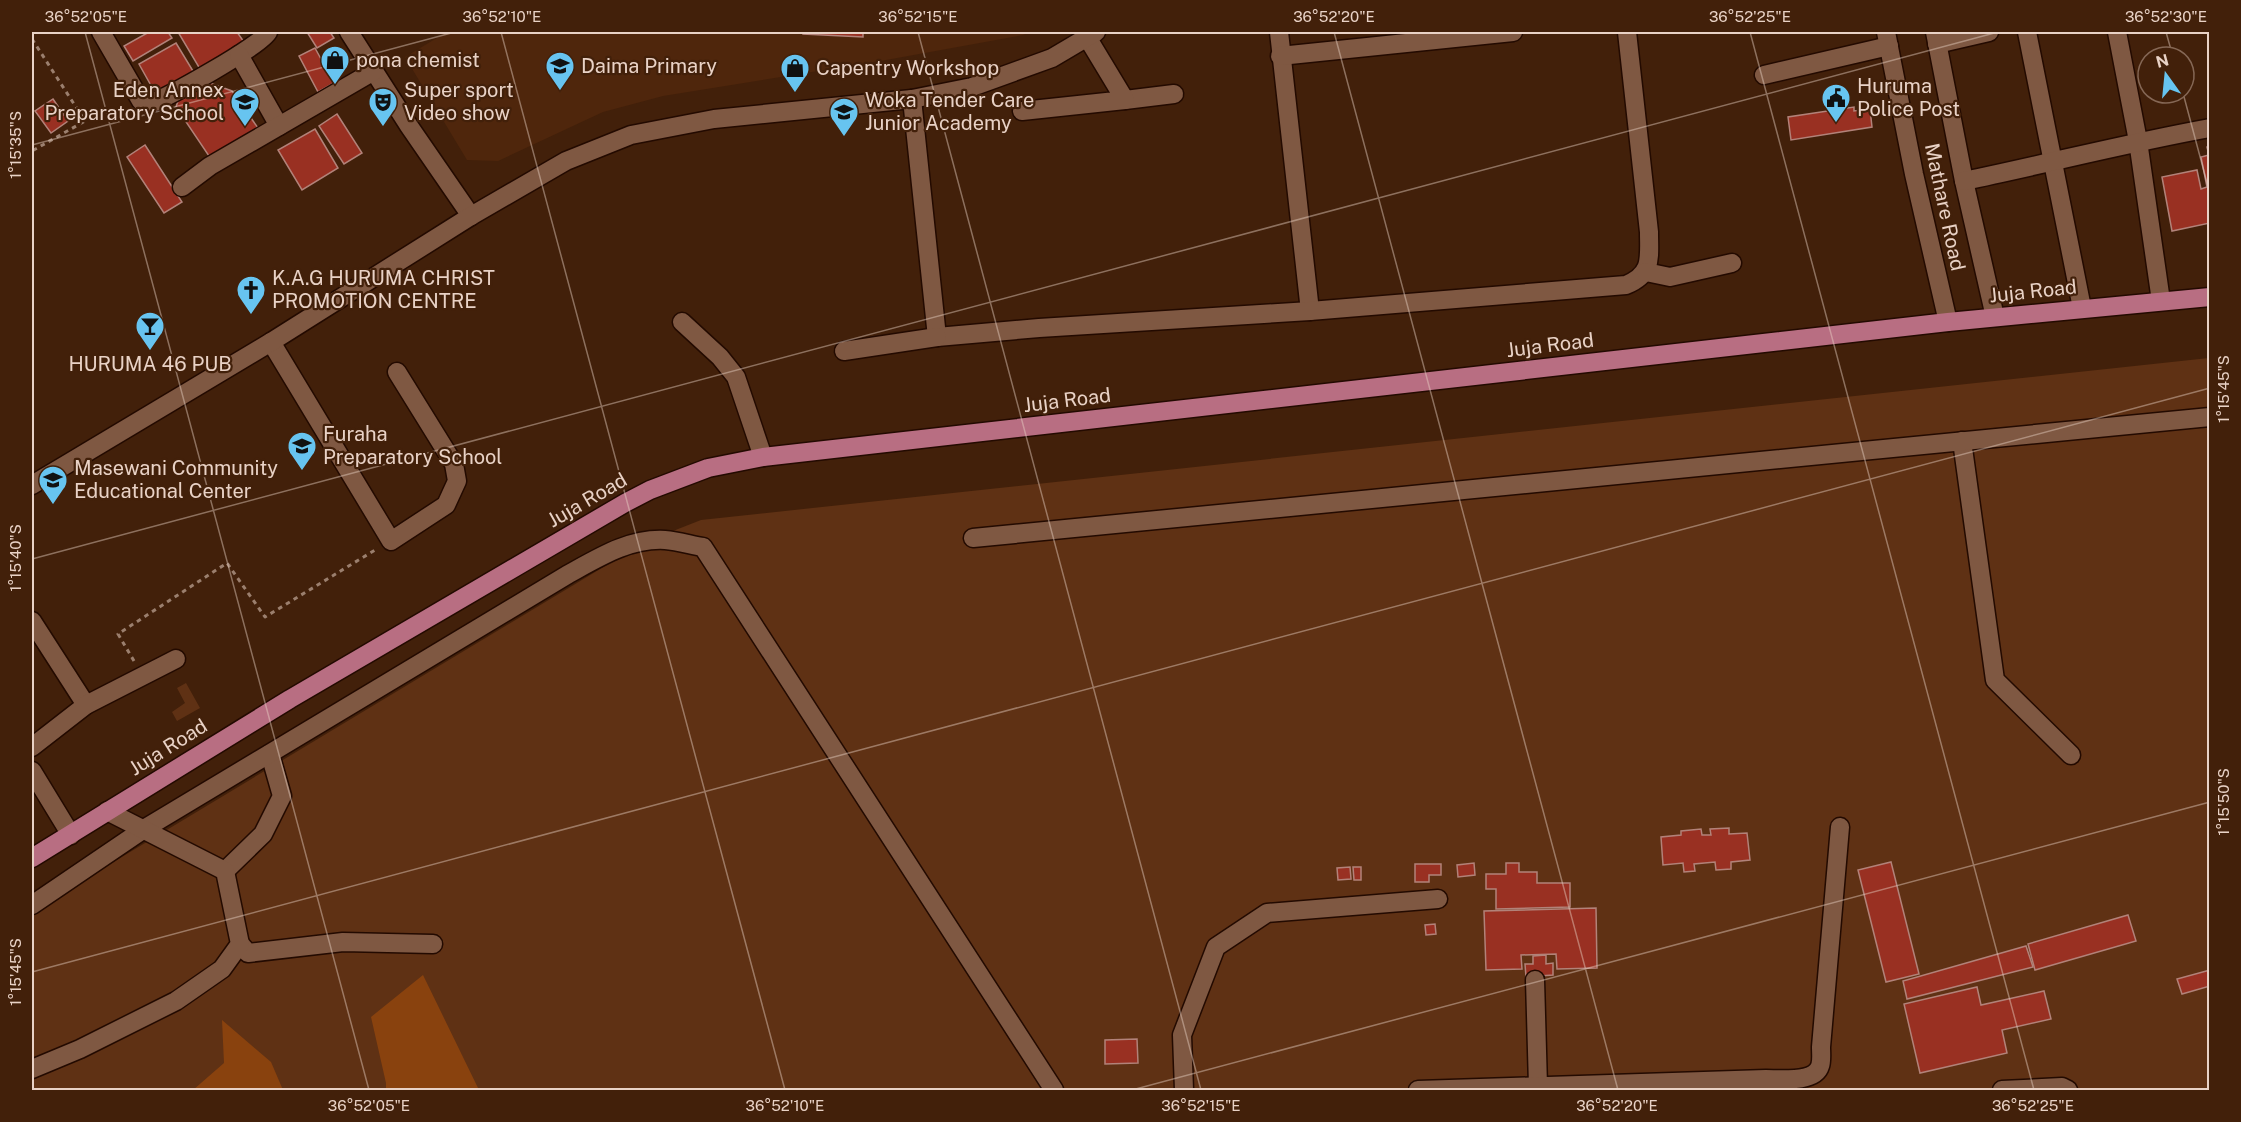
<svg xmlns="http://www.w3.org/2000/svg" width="2241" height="1122" font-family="'Public Sans',sans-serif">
<rect width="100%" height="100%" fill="#42200a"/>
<polygon fill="#4f260c" points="447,32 1029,32 1023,35 886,60 663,96 603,112 498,161 467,160 405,57"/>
<g fill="#5f3114">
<polygon points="2209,358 2209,1090 32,1090 32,911 645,542 701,520"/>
<polygon points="186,683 200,708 177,721 172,712 185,703 177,688"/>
</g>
<g fill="#89420e">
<polygon points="423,975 479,1090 386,1090 386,1083 371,1017"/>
<polygon points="222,1020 271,1062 283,1090 193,1090 224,1063"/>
</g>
<g fill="#993022" stroke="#b28279" stroke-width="1.5">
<polygon points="149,32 168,32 172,38 133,61 124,46"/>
<polygon points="178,32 237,32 244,42 200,69"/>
<polygon points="307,32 330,32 334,38 317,48"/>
<polygon points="803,32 863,32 863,37 803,34"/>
<polygon points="176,43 196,76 158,98 139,64"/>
<polygon points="315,48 334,83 318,92 299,56"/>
<polygon points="207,82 232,91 258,128 211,159 176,107 181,92"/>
<polygon points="53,99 68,121 51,133 35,111"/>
<polygon points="1854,107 1854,111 1870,109 1872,127 1791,140 1788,117"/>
<polygon points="337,114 362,153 344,164 319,126"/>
<polygon points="315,129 338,168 302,190 278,150"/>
<polygon points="145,145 182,202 164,213 127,157"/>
<polygon points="2210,146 2210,223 2172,231 2162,177 2197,170 2201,189 2207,187 2201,157 2209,155 2207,147"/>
<polygon points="1729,828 1729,834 1747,833 1750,860 1731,862 1731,869 1716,870 1715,862 1694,864 1695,871 1684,872 1683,863 1663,865 1661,837 1681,835 1681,831 1701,829 1702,835 1711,835 1710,829"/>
<polygon points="1891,862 1919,974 1886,982 1858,870"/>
<polygon points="1474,863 1475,875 1458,877 1457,865"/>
<polygon points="1506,863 1519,863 1519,872 1537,872 1537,883 1570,883 1570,907 1496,909 1496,889 1486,889 1486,874 1506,874"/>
<polygon points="1415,864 1441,864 1441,875 1429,875 1429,882 1415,882"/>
<polygon points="1350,867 1351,879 1338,880 1337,868"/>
<polygon points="1353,867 1361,867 1361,880 1354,880"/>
<polygon points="1596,908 1597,968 1557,969 1556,954 1521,955 1522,969 1486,970 1484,911"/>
<polygon points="2128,915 2136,941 2035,970 2028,944"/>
<polygon points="1435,924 1436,934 1426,935 1425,925"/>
<polygon points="2026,946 2033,967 1907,999 1903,981"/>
<polygon points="1546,955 1546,964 1553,963 1553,975 1526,977 1525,964 1533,964 1533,956"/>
<polygon points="2210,970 2210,986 2182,994 2177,979"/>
<polygon points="1977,987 1981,1005 2044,991 2051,1019 2002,1030 2007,1053 1920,1073 1904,1004"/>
<polygon points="1137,1039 1138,1063 1105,1064 1105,1040"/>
</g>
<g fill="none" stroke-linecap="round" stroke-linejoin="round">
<g stroke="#230a00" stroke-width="21">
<g id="minor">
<path d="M101,32l40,69 8,3c18,-6 113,-59 119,-72"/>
<polyline points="349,32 409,126 471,216"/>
<polyline points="1279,32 1310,311"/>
<polyline points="1886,32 1914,174 1948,322"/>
<polyline points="1935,32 1964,181 1995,317"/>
<polyline points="2027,32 2082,308"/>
<polyline points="2117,32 2138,141 2161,301"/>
<polyline points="1937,44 1989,32"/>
<polyline points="239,55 279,126"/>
<polyline points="1280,56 1513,32"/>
<polyline points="1764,75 1889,46"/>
<path d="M912,99l25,238 102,-9 271,-17 316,-26c27,-11 23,-27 23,-53l-22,-200"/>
<polyline points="1125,100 1174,94"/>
<polyline points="1022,111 1125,100 1087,37"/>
<path d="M1964,181c82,-17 163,-38 246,-53"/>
<polyline points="182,187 210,166 374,71"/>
<polyline points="1646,272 1670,277 1732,263"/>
<polyline points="682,322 720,357 736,377 763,457"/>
<polyline points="271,342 391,541 446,505 457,481 454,464 397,372"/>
<polyline points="844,351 937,337"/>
<polyline points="1962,441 1995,680 2071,755"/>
<polyline points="32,485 271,342 471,216 566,161 631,135 714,119 912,99 972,87 1052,58 1096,32"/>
<polyline points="973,538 2210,417"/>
<polyline points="32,621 86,705"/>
<polyline points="32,747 86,705 176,659"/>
<polyline points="32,771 71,835"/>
<polyline points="225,871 263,834 282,796 270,754"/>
<path d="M32,905l112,-76 423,-254c31,-17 62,-37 98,-35 13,1 26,5 38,7l351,543"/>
<polyline points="240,944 248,953 343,942 433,944"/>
<polyline points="1535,980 1538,1086"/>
<polyline points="32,1069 80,1049 176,1001 222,969 240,944 225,871 107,811"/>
<polyline points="1184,1090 1182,1035 1216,947 1267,913 1438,899"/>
<path d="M1418,1090l348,-11c14,0 49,4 54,-13 2,-5 1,-13 1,-19l19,-220"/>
<polyline points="2002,1090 2062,1087 2068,1090"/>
</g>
</g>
<g stroke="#230a00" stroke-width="21">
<polyline id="major" points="32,858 290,699 625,503 650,490 708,468 763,457 1948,322 2210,297"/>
</g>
<g stroke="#9b7f6e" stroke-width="3" stroke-dasharray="4.5 4.5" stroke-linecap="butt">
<polyline points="32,39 85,121 32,151"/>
<polyline points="134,661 118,634 227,563 265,617 375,550"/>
</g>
<use href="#minor" stroke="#7f5842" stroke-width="18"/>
<use href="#major" stroke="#b86e82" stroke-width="18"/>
</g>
<path fill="none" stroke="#e9d2c6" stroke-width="1.5" stroke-opacity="0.45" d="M85,32l284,1058M501,32l284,1058M918,32l283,1058M1334,32l284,1058M1750,32l284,1058M2166,32l7,25M2183,93l27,101M32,145l423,-113M32,559l1966,-527M32,972l2178,-584M1132,1090l1078,-288"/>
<defs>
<g id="shop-pin" transform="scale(1.5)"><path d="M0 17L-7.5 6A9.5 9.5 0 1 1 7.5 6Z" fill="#67c4f0" stroke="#42200a"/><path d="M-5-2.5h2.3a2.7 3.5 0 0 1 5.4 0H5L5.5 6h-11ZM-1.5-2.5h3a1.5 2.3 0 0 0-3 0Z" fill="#111"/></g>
<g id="school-pin" transform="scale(1.5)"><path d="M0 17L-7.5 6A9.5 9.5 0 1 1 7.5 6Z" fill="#67c4f0" stroke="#42200a"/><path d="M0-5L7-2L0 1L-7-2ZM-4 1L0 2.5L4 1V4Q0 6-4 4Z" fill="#111"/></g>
<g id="civic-pin" transform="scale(1.5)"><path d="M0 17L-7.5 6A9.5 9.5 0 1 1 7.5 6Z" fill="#67c4f0" stroke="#42200a"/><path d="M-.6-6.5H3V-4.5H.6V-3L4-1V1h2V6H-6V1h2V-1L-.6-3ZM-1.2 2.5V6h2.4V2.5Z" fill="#111"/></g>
<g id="theatre-pin" transform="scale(1.5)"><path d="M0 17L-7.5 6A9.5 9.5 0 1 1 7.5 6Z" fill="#67c4f0" stroke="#42200a"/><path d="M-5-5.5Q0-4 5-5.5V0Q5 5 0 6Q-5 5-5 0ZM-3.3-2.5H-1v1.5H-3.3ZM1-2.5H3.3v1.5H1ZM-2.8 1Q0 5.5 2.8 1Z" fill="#111"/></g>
<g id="church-pin" transform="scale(1.5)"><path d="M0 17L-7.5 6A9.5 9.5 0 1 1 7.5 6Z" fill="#67c4f0" stroke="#42200a"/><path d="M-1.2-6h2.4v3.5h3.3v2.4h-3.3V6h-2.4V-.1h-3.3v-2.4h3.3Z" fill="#111"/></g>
<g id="bar-pin" transform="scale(1.5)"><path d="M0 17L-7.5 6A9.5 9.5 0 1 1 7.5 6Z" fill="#67c4f0" stroke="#42200a"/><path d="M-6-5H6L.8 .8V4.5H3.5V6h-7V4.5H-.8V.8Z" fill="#111"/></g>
</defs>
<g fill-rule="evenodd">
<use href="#shop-pin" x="335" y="60"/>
<use href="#school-pin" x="560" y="66"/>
<use href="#shop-pin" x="795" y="68"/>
<use href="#civic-pin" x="1836" y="98"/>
<use href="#school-pin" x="245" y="102"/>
<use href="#theatre-pin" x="383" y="102"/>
<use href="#school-pin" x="844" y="112"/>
<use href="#church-pin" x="251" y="290"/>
<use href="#bar-pin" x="150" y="326"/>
<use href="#school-pin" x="302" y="446"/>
<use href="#school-pin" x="53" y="480"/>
</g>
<g text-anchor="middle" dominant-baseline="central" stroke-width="4.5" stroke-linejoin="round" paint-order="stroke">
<g font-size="20" fill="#e9d2c6" stroke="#42200a" text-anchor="start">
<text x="356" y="60">pona chemist</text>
<text x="581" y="66">Daima Primary</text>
<text x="816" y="68">Capentry Workshop</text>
<text x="1857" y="86">Huruma<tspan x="1857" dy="23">Police Post</tspan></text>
<text x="224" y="90" text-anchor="end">Eden Annex<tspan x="224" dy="23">Preparatory School</tspan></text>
<text x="404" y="90">Super sport<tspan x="404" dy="23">Video show</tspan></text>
<text x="865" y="100">Woka Tender Care<tspan x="865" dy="23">Junior Academy</tspan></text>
<text x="272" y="278">K.A.G HURUMA CHRIST<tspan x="272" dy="23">PROMOTION CENTRE</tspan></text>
<text x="150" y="364" text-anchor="middle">HURUMA 46 PUB</text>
<text x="323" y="434">Furaha<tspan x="323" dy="23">Preparatory School</tspan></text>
<text x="74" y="468">Masewani Community<tspan x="74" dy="23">Educational Center</tspan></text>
</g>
<g font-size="20" fill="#e9d2c6" stroke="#42200a">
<text transform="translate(1945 207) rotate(78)">Mathare Road</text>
<text transform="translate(2033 291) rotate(-6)">Juja Road</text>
<text transform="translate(1550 345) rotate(-7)">Juja Road</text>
<text transform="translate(1067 400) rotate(-7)">Juja Road</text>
<text transform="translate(587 500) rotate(-30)">Juja Road</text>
<text transform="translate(168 747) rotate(-32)">Juja Road</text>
</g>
</g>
<rect width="2241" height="1122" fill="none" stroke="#42200a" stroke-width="66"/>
<g transform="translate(2166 75) rotate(345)"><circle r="28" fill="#42200a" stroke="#856755" stroke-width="1.5"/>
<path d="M0-4.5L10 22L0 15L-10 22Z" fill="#67c4f0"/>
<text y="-9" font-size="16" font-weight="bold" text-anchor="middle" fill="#e9d2c6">N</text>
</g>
<rect x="33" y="33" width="2175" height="1056" fill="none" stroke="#e9d2c6" stroke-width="2"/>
<g font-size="15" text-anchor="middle" fill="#e9d2c6">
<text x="86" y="22">36°52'05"E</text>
<text x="502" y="22">36°52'10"E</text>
<text x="918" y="22">36°52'15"E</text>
<text x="1334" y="22">36°52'20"E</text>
<text x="1750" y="22">36°52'25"E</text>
<text x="2166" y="22">36°52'30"E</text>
<text transform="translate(16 145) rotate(-90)" y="5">1°15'35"S</text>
<text transform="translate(2224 389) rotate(-90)" y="5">1°15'45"S</text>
<text transform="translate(16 558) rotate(-90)" y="5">1°15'40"S</text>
<text transform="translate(2224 802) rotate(-90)" y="5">1°15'50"S</text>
<text transform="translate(16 972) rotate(-90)" y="5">1°15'45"S</text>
<text x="369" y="1111">36°52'05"E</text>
<text x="785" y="1111">36°52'10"E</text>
<text x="1201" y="1111">36°52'15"E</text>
<text x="1617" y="1111">36°52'20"E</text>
<text x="2033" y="1111">36°52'25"E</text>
</g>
</svg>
